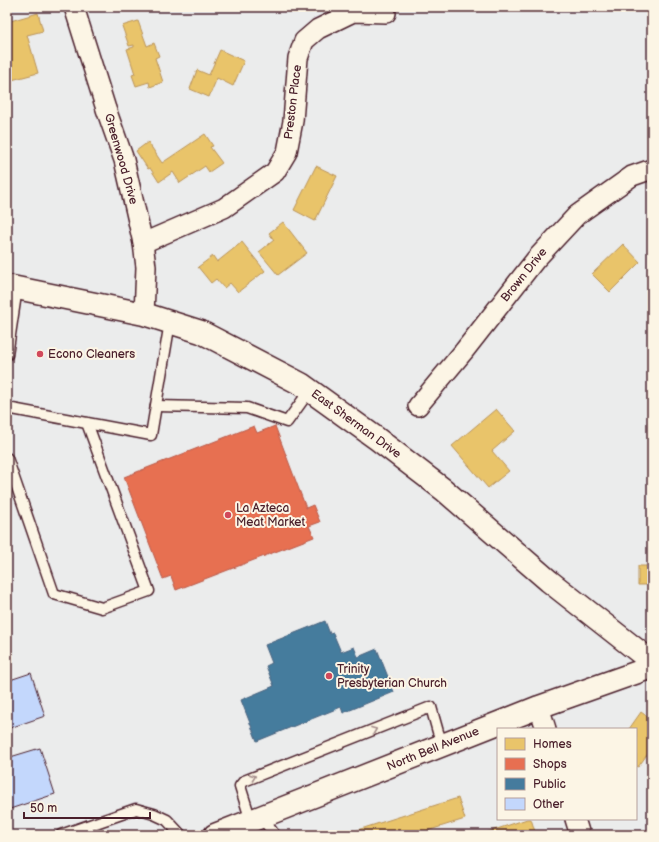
<svg xmlns="http://www.w3.org/2000/svg" width="659" height="842" font-family="'Balsamiq Sans',sans-serif">
<rect width="100%" height="100%" fill="#ebecec"/>
<filter id="ink" filterUnits="userSpaceOnUse"><feTurbulence type="fractalNoise" baseFrequency=".025" numOctaves="2"/><feDisplacementMap in="SourceGraphic" scale="8" xChannelSelector="R" yChannelSelector="G"/><feConvolveMatrix kernelMatrix="1 2 1 2 8 2 1 2 1" color-interpolation-filters="sRGB"/></filter>
<g filter="url(#ink)">
<g fill="#e9c46a" stroke="#b99257">
<polygon points="38,13 43,31 27,35 38,73 8,81 7,77 7,22"/>
<polygon points="138,21 147,46 154,43 159,56 155,58 163,82 150,87 149,82 136,86 132,75 135,74 127,49 134,47 134,45 129,46 122,26"/>
<polygon points="220,50 244,61 233,86 217,78 209,97 190,89 197,70 209,75"/>
<polygon points="205,134 213,146 210,147 222,163 209,172 205,166 180,183 173,172 159,182 150,168 148,169 136,151 148,142 162,163"/>
<polygon points="316,166 337,176 315,221 294,210"/>
<polygon points="283,222 307,253 278,275 259,252 274,240 269,233"/>
<polygon points="242,242 265,271 238,292 230,283 224,288 216,279 211,283 198,267 213,256 217,262"/>
<polygon points="623,244 640,262 610,292 592,274"/>
<polygon points="496,409 515,431 492,451 509,471 488,488 452,446"/>
<polygon points="638,566 652,566 652,602 651,585 638,585"/>
<polygon points="641,712 652,720 652,748 638,767 636,766 636,729 629,729"/>
<polygon points="458,798 465,819 414,835 345,834"/>
<polygon points="527,819 531,819 536,835 479,835"/>
</g>
<polygon fill="#e76f51" stroke="#b85746" points="254,426 257,433 275,426 306,508 313,505 320,522 309,526 314,537 176,590 171,576 163,579 124,477"/>
<polygon fill="#457b9d" stroke="#465f7b" points="325,621 330,634 333,633 341,652 354,647 358,657 377,649 394,692 343,713 341,707 257,741 241,700 274,686 266,666 272,663 265,645"/>
<g fill="#c3d7fc" stroke="#4a1f2b">
<polygon points="31,673 45,716 7,729 7,681"/>
<polygon points="40,748 55,794 7,810 7,758"/>
</g>
<g fill="none" stroke-linecap="round" stroke-linejoin="round">
<g stroke="#4a1f2b" stroke-width="13">
<g id="service">
<polyline points="7,355 17,288"/>
<polyline points="156,406 247,408 287,422 310,390"/>
<polyline points="7,408 151,435 170,322"/>
<polyline points="7,458 54,594 102,608 149,591 87,423"/>
<polyline points="261,817 275,835"/>
<polyline points="251,821 240,786 244,781 431,707 438,732 443,745"/>
<polyline points="61,835 136,809 154,814 167,820 181,835"/>
</g>
</g>
<g stroke="#4a1f2b" stroke-width="22">
<g id="minor">
<polyline points="74,7 106,109 124,160 143,243 146,267 144,314"/>
<polyline points="143,243 224,208 275,172 287,152 293,121 298,58 304,41 318,29 353,12 386,13"/>
<polyline points="418,406 464,351 536,259 577,215 632,176 652,169"/>
<polyline points="539,707 546,729"/>
<polyline points="575,819 580,835"/>
</g>
</g>
<g stroke="#4a1f2b" stroke-width="25">
<polyline id="tertiary" points="215,835 539,707 652,667"/>
</g>
<g stroke="#4a1f2b" stroke-width="25">
<polyline id="secondary" points="7,286 144,314 201,332 301,384 376,438 444,490 549,581 652,662"/>
</g>
<use href="#service" stroke="#fcf5e5" stroke-width="10"/>
<use href="#minor" stroke="#fcf5e5" stroke-width="19"/>
<use href="#tertiary" stroke="#fcf5e5" stroke-width="22"/>
<use href="#secondary" stroke="#fcf5e5" stroke-width="22"/>
</g>
<defs><path id="oneway-chevron" d="M-2-3.5L2.5 0L-2 3.5" fill="none" stroke-width="1.6" stroke-linecap="round" stroke-linejoin="round"/></defs>
<g stroke="#a38a88">
<use href="#oneway-chevron" transform="translate(374 730) rotate(-21)"/>
<use href="#oneway-chevron" transform="translate(253 777) rotate(-21)"/>
</g>
</g>
<g fill="#d1495b" stroke="#fcf5e5" stroke-width="1.5">
<circle cx="40" cy="354" r="4"/>
<circle cx="228" cy="515" r="4"/>
<circle cx="329" cy="676" r="4"/>
</g>
<g text-anchor="middle" dominant-baseline="central" stroke-width="4" stroke-linejoin="round" paint-order="stroke">
<g font-size="12" fill="#4a1f2b" stroke="#fcf5e5">
<text transform="translate(293 102) rotate(-83)">Preston Place</text>
<text transform="translate(121 159) rotate(74)">Greenwood Drive</text>
<text transform="translate(524 275) rotate(-51)">Brown Drive</text>
<text transform="translate(356 424) rotate(36)">East Sherman Drive</text>
<text transform="translate(433 749) rotate(-22)">North Bell Avenue</text>
</g>
<g font-size="12" fill="#4a1f2b" stroke="#fcf5e5" text-anchor="start">
<text x="48" y="354">Econo Cleaners</text>
<text x="236" y="508">La Azteca<tspan x="236" dy="14">Meat Market</tspan></text>
<text x="337" y="669">Trinity<tspan x="337" dy="14">Presbyterian Church</tspan></text>
</g>
</g>
<rect width="659" height="842" fill="none" stroke="#fcf5e5" stroke-width="24"/>
<rect x="12" y="12" width="635" height="818" fill="none" stroke="#4a1f2b" stroke-width="1.5" filter="url(#ink)"/>
<rect x="497" y="728" width="140" height="92" fill="#fcf5e5" stroke="#b59f9b"/>
<rect x="505" y="738" width="20" height="12" fill="#e9c46a" stroke="#b59f9b"/>
<text x="533" y="748" font-size="12" fill="#4a1f2b">Homes</text>
<rect x="505" y="758" width="20" height="12" fill="#e76f51" stroke="#b59f9b"/>
<text x="533" y="768" font-size="12" fill="#4a1f2b">Shops</text>
<rect x="505" y="778" width="20" height="12" fill="#457b9d" stroke="#b59f9b"/>
<text x="533" y="788" font-size="12" fill="#4a1f2b">Public</text>
<rect x="505" y="798" width="20" height="12" fill="#c3d7fc" stroke="#b59f9b"/>
<text x="533" y="808" font-size="12" fill="#4a1f2b">Other</text>
<path d="M24 812v6h126v-6" fill="none" stroke="#4a1f2b" stroke-width="2"/>
<text x="30" y="812" font-size="12" fill="#4a1f2b" stroke="#fcf5e5" stroke-width="3" paint-order="stroke">50 m</text>
</svg>
